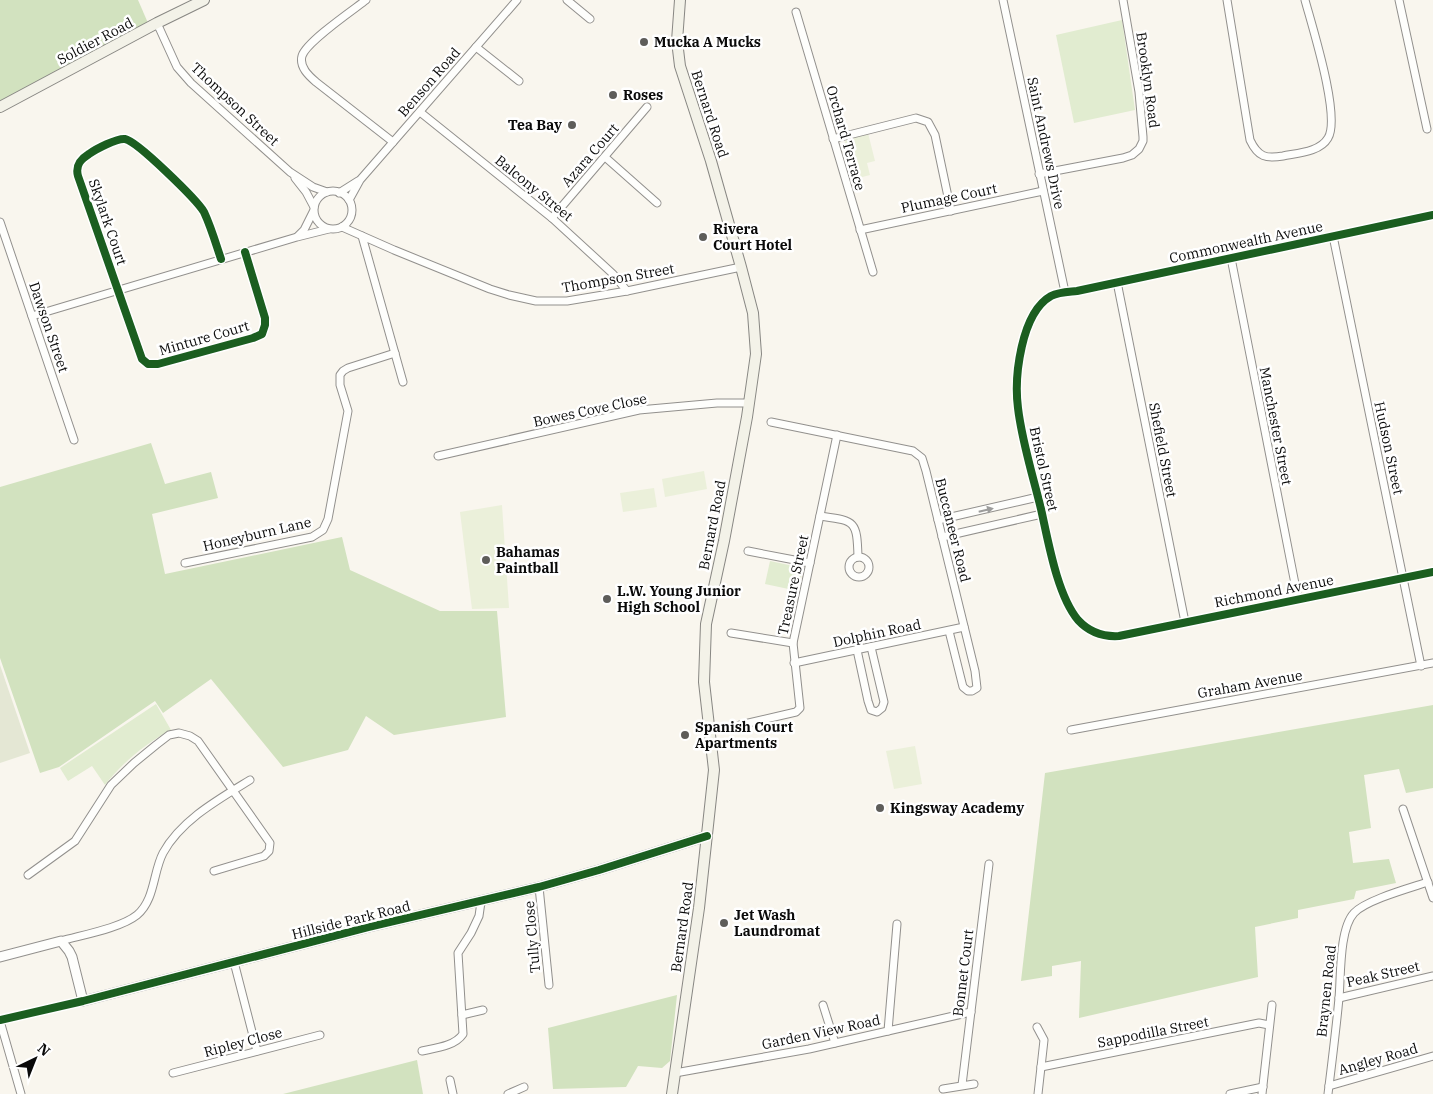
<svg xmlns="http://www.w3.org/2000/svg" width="1433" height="1094" font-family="'IBM Plex Serif',serif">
<rect width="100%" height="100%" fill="#f9f6ee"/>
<g fill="#e1ecd0">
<polygon points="1122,20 1135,110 1074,123 1056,35"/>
<polygon points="770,561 803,568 798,591 765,584"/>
<path d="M156,704l15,26c-25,13 -49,33 -66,55l-13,-19 -24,15 -8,-13z"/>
</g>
<g fill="#d2e2bf">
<polygon points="0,0 138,0 148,23 0,101"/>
<polygon points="151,443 165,484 211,472 218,498 152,514 165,574 342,537 350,570 440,611 497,611 506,717 394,735 366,716 348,750 283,767 211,679 163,713 155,701 59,767 40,773 0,658 0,487"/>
<polygon points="1433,705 1433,788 1406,793 1399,769 1364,775 1371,828 1349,832 1353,863 1389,859 1396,883 1356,891 1354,899 1298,910 1298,918 1255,927 1258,977 1079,1018 1081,961 1052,966 1052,976 1021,981 1045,773"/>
<polygon points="677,995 670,1061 662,1068 638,1066 626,1087 553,1089 548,1028"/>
<polygon points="417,1060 423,1094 283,1094"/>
</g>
<polygon fill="#e4e7d4" points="0,665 30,753 0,763"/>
<g fill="#ebf0da">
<polygon points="868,133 875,161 867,163 870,175 851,180 842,147 847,139"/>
<polygon points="704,471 707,489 665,497 662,479"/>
<polygon points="654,488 657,507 623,512 620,493"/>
<polygon points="502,505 509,608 472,609 460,512"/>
<polygon points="915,746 922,784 894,789 886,751"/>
</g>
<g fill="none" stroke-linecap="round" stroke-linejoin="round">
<g stroke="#92908d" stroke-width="9">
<g id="minor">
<path d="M366,0c-13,10 -60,42 -64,56 -3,11 7,20 14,26l77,60"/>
<polyline points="567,0 590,19"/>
<polyline points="1003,0 1065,292"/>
<path d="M1227,0l23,140c8,17 16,19 33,16 15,-3 37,-4 45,-18 13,-21 -16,-112 -23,-138"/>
<polyline points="1399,0 1427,129"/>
<polyline points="796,12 873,272"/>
<polyline points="157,23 177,67 191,83 290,172 313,187 327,192"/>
<polyline points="476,47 519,81"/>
<polyline points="420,112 552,218 613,274 627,291"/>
<polyline points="833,139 916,118 928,122 935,135 951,211"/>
<polyline points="605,157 657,203"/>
<polyline points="1039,174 1123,158 1132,155 1139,149 1143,141 1143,137 1139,92 1123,0"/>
<polyline points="295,178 306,192 314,207"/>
<circle cx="333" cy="210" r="19"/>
<polyline points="339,193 358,181"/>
<polyline points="349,200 360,180 517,0"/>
<path d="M1433,215l-356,76c-9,1 -18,1 -26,5 -30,17 -37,81 -33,112 4,34 15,68 23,101 7,31 16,86 37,111 11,12 25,17 41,16l314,-64"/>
<polyline points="552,218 647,107"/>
<polyline points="0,222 74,440"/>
<polyline points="342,227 394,250 490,289 509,295 536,301 567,301 627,291 741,267"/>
<polyline points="860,230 1043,191"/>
<polyline points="298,236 304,230 313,212"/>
<polyline points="362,236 403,382"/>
<polyline points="1333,236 1421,666"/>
<polyline points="1231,258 1298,599"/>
<path d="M221,259c-5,-15 -10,-32 -17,-47 -7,-12 -67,-71 -79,-73 -8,-1 -29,10 -36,15 -8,5 -14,11 -11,22l64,183 6,5h10l95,-26 9,-4 3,-9v-7l-20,-66"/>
<polyline points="1117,282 1185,622"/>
<polyline points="32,316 297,237 329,229"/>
<polyline points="771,422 913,451 922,458 926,471 975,671 977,688 972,691 968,691 963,687 949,631"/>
<polyline points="438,456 639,410 717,403 749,403"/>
<path d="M820,516c35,5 37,4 38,41"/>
<polyline points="938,520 1038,497"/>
<polyline points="942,537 1042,514"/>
<polyline points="748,551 810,563"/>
<circle cx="859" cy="567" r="10"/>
<polyline points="185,563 312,537 323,530 328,519 348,411 340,385 340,375 343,371 348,368 395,353"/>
<polyline points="731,633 793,643"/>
<polyline points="857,650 868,701 871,710 877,712 882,708 884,702 871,647"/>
<polyline points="794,663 964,627"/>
<polyline points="740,725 796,712 800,708 793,643 837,435"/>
<polyline points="1071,730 1433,663"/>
<polyline points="1403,809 1433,898"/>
<polyline points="28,875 75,841 111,785 134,763 156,745 169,735 179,733 190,736 198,741 270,843 269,851 264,856 214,871"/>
<polyline points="539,887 549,985"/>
<path d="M61,941c21,-6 60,-13 76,-26 18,-15 16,-43 26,-62 18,-33 56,-54 87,-73"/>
<polyline points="234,962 257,1051"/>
<polyline points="1339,998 1433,976"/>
<polyline points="823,1005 835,1043"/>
<polyline points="462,1015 483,1010"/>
<polyline points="0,1020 83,1001"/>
<polyline points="0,1021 21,1094"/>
<polyline points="1037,1027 1044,1040 1038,1094"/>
<polyline points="888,1031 897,924"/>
<path d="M422,1051c14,-3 33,-5 41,-17l-5,-81 13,-20 8,-17 2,-14"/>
<polyline points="1041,1067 1259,1023 1269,1025"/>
<polyline points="173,1073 320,1035"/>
<polyline points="675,1073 809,1049 971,1012"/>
<polyline points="450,1080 453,1094"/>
<polyline points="962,1085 989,864"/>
<polyline points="1329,1086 1433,1056"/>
<polyline points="943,1089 974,1084"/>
<polyline points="508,1094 524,1087"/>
<polyline points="1230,1094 1263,1087"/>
<polyline points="1262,1094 1272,1005"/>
<path d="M1328,1094c4,-32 8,-64 11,-96 2,-21 0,-69 15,-85 12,-13 56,-25 74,-31"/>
</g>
</g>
<g stroke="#92908d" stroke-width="11">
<polyline id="tertiary" points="0,957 61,941 69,951 72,957 83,1001 369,927 539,887 599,870 707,836"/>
</g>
<g stroke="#888783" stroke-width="12">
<g id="secondary">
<polyline points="0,107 157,23 204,0"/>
<polyline points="672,1094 699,908 714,770 704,682 706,624 724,541 747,417 756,354 753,313 741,267 711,161 680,66 677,41 680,0"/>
</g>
</g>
<use href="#minor" stroke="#fefefc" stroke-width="7"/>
<use href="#tertiary" stroke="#fefefc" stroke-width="9"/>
<use href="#secondary" stroke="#f3f2e8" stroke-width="10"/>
<g stroke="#fff" stroke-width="11">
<g id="cycleway">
<path d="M1433,215l-356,76c-9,1 -18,1 -26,5 -30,17 -37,81 -33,112 4,34 15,68 23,101 7,31 16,86 37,111 11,12 25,17 41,16l314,-64"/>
<path d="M221,259c-5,-15 -10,-32 -17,-47 -7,-12 -67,-71 -79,-73 -8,-1 -29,10 -36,15 -8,5 -14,11 -11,22l64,183 6,5h10l95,-26 9,-4 3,-9v-7l-20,-66"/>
<polyline points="0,1020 83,1001 369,927 539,887 599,870 707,836"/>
</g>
</g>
<use href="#cycleway" stroke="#1b5e20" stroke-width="8"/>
</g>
<defs><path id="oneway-solid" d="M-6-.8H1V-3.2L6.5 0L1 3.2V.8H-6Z" transform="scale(1.25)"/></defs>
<use fill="#9c9c9b" href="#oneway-solid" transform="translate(986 510) rotate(-13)"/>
<g fill="#5e5d5a" stroke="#fff" stroke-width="2">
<circle cx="644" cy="42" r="5"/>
<circle cx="613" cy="95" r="5"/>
<circle cx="572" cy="125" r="5"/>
<circle cx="703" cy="237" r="5"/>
<circle cx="486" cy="560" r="5"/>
<circle cx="607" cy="599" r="5"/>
<circle cx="685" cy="735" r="5"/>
<circle cx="880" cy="808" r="5"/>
<circle cx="724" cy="923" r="5"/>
</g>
<g text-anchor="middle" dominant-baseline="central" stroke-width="5" stroke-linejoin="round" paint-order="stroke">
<g font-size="14" fill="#0a0a0a" stroke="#fff">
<text transform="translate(95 41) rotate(-28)">Soldier Road</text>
<text transform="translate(1148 80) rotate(82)">Brooklyn Road</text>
<text transform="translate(429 82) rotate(-49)">Benson Road</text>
<text transform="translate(235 104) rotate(43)">Thompson Street</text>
<text transform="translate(710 114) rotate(72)">Bernard Road</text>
<text transform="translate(846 138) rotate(74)">Orchard Terrace</text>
<text transform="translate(1046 143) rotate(78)">Saint Andrews Drive</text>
<text transform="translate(590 155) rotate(-49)">Azara Court</text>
<text transform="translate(534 188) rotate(39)">Balcony Street</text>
<text transform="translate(949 198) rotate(-12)">Plumage Court</text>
<text transform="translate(108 222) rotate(71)">Skylark Court</text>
<text transform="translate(1246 242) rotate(-12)">Commonwealth Avenue</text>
<text transform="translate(618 278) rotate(-10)">Thompson Street</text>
<text transform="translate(49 327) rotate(71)">Dawson Street</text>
<text transform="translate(204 338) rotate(-16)">Minture Court</text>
<text transform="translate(590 410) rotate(-12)">Bowes Cove Close</text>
<text transform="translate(1276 426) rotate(79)">Manchester Street</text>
<text transform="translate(1389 448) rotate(78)">Hudson Street</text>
<text transform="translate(1163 450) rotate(79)">Shefield Street</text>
<text transform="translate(1044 469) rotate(77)">Bristol Street</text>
<text transform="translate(712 525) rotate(-79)">Bernard Road</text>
<text transform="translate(953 530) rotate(76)">Buccaneer Road</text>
<text transform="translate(257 534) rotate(-13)">Honeyburn Lane</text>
<text transform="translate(793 585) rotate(-78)">Treasure Street</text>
<text transform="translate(1274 591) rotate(-11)">Richmond Avenue</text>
<text transform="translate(877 633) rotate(-12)">Dolphin Road</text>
<text transform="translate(1250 684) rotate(-10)">Graham Avenue</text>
<text transform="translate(351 920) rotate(-14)">Hillside Park Road</text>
<text transform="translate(682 927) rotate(-82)">Bernard Road</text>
<text transform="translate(532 937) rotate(-95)">Tully Close</text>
<text transform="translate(963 973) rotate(-83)">Bonnet Court</text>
<text transform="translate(1383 974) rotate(-13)">Peak Street</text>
<text transform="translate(1326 991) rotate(-84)">Braynen Road</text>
<text transform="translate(821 1032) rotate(-12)">Garden View Road</text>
<text transform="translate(1153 1032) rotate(-11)">Sappodilla Street</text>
<text transform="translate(243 1042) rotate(-15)">Ripley Close</text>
<text transform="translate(1378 1059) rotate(-16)">Angley Road</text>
</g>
<g font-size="14" font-weight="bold" fill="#0a0a0a" stroke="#fff" text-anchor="start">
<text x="654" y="42">Mucka A Mucks</text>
<text x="623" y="95">Roses</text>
<text x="562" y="125" text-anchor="end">Tea Bay</text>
<text x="713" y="229">Rivera<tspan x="713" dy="16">Court Hotel</tspan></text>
<text x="496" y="552">Bahamas<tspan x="496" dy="16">Paintball</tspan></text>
<text x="617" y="591">L.W. Young Junior<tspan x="617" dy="16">High School</tspan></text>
<text x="695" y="727">Spanish Court<tspan x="695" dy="16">Apartments</tspan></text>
<text x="890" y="808">Kingsway Academy</text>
<text x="734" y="915">Jet Wash<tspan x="734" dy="16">Laundromat</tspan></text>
</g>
</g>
<g transform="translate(35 1059) rotate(43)" stroke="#ffffff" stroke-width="4" paint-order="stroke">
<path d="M0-4L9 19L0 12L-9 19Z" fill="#0a0a0a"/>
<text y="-8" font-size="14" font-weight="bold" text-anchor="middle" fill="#0a0a0a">N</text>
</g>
</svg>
